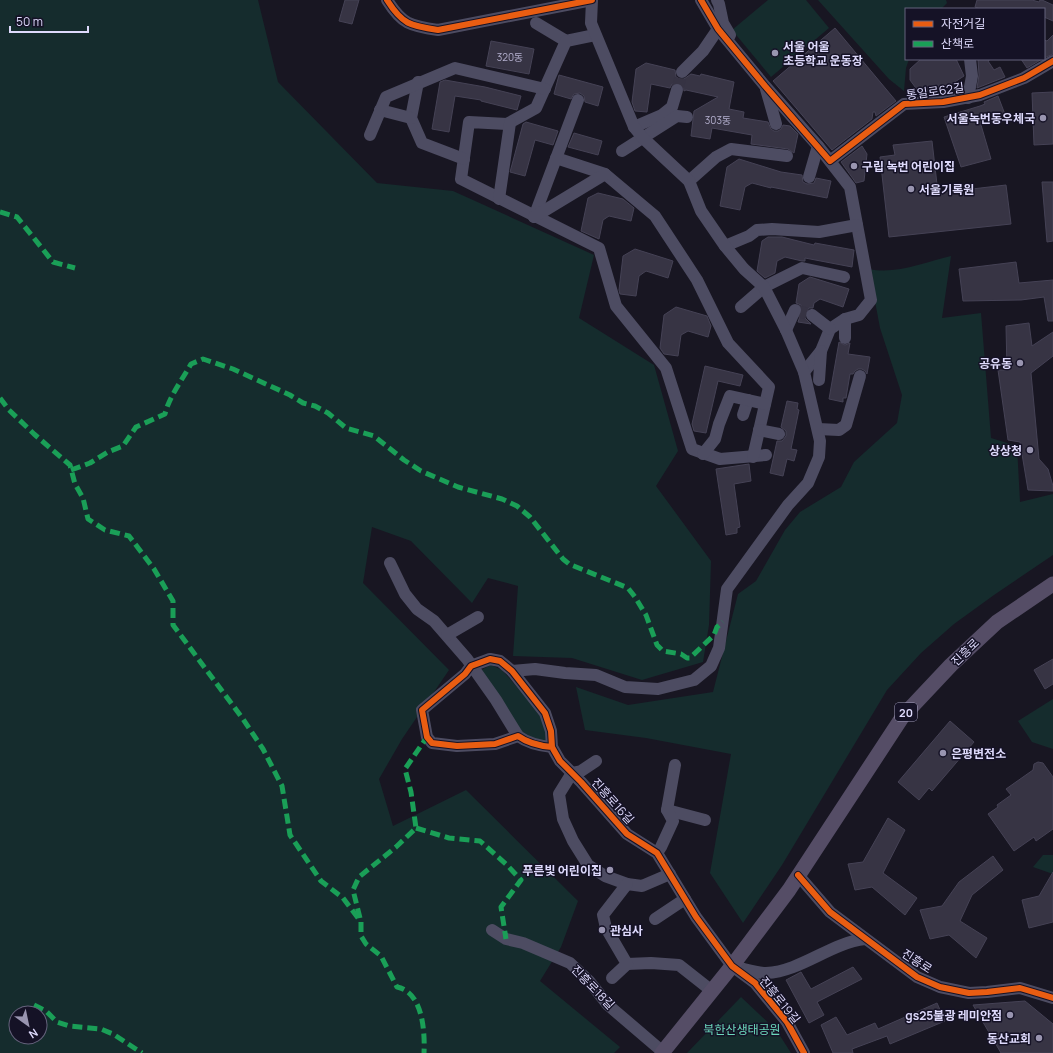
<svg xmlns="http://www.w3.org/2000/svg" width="1053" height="1053" font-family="Manrope,'Noto Sans KR',sans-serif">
<rect width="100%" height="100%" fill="#181622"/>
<g fill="#152c2d" fill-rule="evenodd">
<path d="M0,0h258l20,82 99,101 76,8 141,64 -15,63 75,47 24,86 -22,35 55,75 -2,64 -6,37 -61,18 -70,-22 -59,-2 5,-70 -30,-8 -16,25 -61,-62 -39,-14 -9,56 86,87 -47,69 -23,40 14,47 73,-36 112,111 -17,46 -21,34 80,66 -6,6h-614zM16,1013h24v24h-24z"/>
<polygon points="768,0 806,0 829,28 771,77 732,30"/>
<polygon points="818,0 946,0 947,3 941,9 906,9 906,59 909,59 906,68 904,91 889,79"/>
<path d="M951,256l-9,62 39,-5 10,125 26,8 3,56 33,-8v61l-59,40 -40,29 -33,29 -34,37 -105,175 -39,58 -33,-50 21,-119 -85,-16 -61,-8 -9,-43 52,18 85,-13 25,-98 18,-13 29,-51 15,-18 41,-25 13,-25 43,-39 5,-28 -22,-67 -11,-59c26,6 57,-7 82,-13z"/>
<polygon points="491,665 502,670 545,719 549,741 536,742 520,734 479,671"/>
<polygon points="1053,699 1053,749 1032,742 1018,721"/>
<polygon points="1043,855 1053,855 1053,874 1033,867"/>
<polygon points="741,997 777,1031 791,1053 687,1053"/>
</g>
<g fill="#373444" stroke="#454255">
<polygon points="345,0 359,0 352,24 339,21"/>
<polygon points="977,0 1032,0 1039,2 1040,0 1042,0 1053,5 1053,21 1044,17 1044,9 980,9 975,7"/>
<polygon points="835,28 896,101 876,116 875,112 873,112 872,119 832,150 773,81"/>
<polygon points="1053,35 1053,54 1044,58 1044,40 1047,41"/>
<polygon points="491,41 534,49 529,74 486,66"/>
<polygon points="921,59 956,59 964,76 941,91 938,85 921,95 910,80 910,69"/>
<polygon points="978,59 991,59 988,61 994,70 1000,67 1005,77 977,88 979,75"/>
<polygon points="1021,59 1042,59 1027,68"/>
<polygon points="646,63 675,70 676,77 680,79 684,79 691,74 700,76 701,74 734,82 729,109 744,112 743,118 768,122 771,129 774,131 778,131 781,129 783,125 790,126 798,134 794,153 788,149 751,144 752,135 712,128 710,139 691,136 694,111 718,97 686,90 684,91 683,85 679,83 672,84 670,88 651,84 647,112 635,111 632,102 636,69"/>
<polygon points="559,75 603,87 598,106 585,102 584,96 580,93 574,94 571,99 554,94"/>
<polygon points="445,80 485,87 521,96 517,110 481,101 481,100 455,96 449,132 432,129 440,82"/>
<polygon points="1053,92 1053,144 1034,145 1032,93"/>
<polygon points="998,96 1006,117 981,125 991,159 961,167 944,117 980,106 985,104 984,102"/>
<polygon points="526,122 558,131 553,145 535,140 525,176 510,172 523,124"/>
<polygon points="574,133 602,141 598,155 568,147"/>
<polygon points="932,141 938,193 1006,185 1011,224 889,237 880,157 895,155 893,145"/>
<polygon points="862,146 867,154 864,181 856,183 841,162"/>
<polygon points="739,159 781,172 802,175 803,182 807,184 814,183 816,178 831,181 827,198 771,187 771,188 752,183 745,187 740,210 720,206 727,167"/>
<polygon points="1042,182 1053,182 1053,241 1047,242"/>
<polygon points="598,193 623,199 634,208 631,221 609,216 603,220 599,239 581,231 588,198"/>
<polygon points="768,237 782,237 814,245 815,243 854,250 852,267 805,258 805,261 802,261 785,257 777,261 775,273 765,278 757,271 762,241"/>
<polygon points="635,249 673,261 668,278 646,271 639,276 636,296 620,294 619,290 623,256"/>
<polygon points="1016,262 1019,283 1053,280 1053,321 1048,321 1044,297 1021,300 963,301 959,269"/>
<polygon points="810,277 849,289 843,307 820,299 814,303 813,308 809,308 805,314 805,318 811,324 798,322 802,310 801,305 796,303 799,284"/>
<polygon points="676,307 707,316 711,326 708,337 688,331 681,335 678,356 664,354 660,348 664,315"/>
<polygon points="1029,323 1032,346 1053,332 1053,356 1031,373 1039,459 1048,469 1053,486 1053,491 1028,490 1020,442 1008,440 998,370 1007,370 1006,326"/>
<polygon points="839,342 845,345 850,343 848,354 870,357 867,374 865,371 862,369 858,369 855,371 853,374 850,374 846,398 843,398 843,402 829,399"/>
<polygon points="705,366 743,375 740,386 718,381 706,433 694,431 692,424"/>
<polygon points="787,401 798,403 797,409 799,410 791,449 797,450 794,461 787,459 783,476 770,473 777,441 782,441 786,436 786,431 781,427"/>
<polygon points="749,464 751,481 734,484 740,527 737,528 737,533 726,535 716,469"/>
<polygon points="1053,659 1053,684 1045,689 1034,670"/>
<polygon points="950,721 974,742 932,791 929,788 919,800 898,782"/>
<polygon points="1038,762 1043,763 1053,777 1053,829 1036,841 1034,837 1014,851 988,814 998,807 997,805 1011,795 1006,789 1033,770 1034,764"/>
<polygon points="888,818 905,830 883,873 917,898 905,915 872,887 855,890 848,864 863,862"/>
<polygon points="993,856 1003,870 972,895 960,921 987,938 976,958 949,935 930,939 920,910 942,906 959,882"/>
<polygon points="1053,872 1053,922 1029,928 1022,900 1039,896"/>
<polygon points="853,967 862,979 817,1002 824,1015 809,1023 786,980 801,972 811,989"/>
<polygon points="1025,1001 1053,1024 1053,1053 1001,1053 973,1005"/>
<polygon points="937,1003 945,1021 890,1044 887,1036 852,1049 853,1053 833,1053 821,1025 836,1017 847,1035 875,1023 878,1029"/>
</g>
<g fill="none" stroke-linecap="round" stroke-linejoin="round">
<g stroke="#363343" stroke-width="12" stroke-dasharray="12 6" stroke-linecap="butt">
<polyline points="677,90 682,72"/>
<polyline points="795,310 812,315"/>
</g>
<g stroke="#4d4c62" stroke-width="12">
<path d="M387,0c15,24 23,26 51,30l154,-30"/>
<polyline points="701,0 718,29 765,86 818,146 850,187 871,300 859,315 845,319 830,329 821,351 804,372"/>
<polyline points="717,0 719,4 723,23 730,35"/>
<polyline points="536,23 566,41 595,35"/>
<polyline points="566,41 536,108 507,124 469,122 461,179 599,248 616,306 666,368 692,449 720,459 766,455"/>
<polyline points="682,72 703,51 718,29"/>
<polyline points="418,82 411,118 422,143 464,159"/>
<polyline points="766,89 776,124"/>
<polyline points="968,98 972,76 970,59"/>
<polyline points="380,110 411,118"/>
<polyline points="634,127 662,115 672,107 677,90"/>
<polyline points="370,135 386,97 455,68 545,89"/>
<polyline points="622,151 677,116 687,117"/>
<polyline points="556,158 605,174 655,216 697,280 728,343 769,387 753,457"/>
<polyline points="830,161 904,104 943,102 980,95 1024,78 1053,61"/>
<polyline points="809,177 818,146"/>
<polyline points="689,181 716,157 731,149 787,156"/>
<polyline points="499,199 510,123"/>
<polyline points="534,217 578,100"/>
<polyline points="534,217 605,174"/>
<polyline points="725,246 749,236 757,230 772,229 819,232 857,225"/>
<polyline points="741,307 764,287 802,268 844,277"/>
<polyline points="812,315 830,329"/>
<polyline points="786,330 795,310"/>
<polyline points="845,338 845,319"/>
<polyline points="819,380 821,351"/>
<polyline points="743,415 748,400"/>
<polyline points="818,429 839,430 846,425 860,376"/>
<polyline points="759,430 779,434"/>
<polyline points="703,454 715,439 719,424 730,396 765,404"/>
<polyline points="390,563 405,594 417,609 434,621 467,659 496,700 518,736"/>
<polyline points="447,635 478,617"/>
<polyline points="512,671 535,669 565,673 596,675 625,687 658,689 694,680 711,666 719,648 727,589 788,505 808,483 819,457 820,441 804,372 786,330 764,287 744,269 725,246 701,211 689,181 643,138 634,127 591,23 592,0"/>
<path d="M552,747c-12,-1 -23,-3 -34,-11l-23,8 -38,2 -25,-3 -5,-6 -5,-27 43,-36 6,-8 19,-7 10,2 12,10 33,42 6,18 1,16 8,14 21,21 46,52 30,19 39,64 36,49 23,17 32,39 17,31"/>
<polyline points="596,761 581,771 572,773 559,794 563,819 573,841 588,865 605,876 627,884 642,886 670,874"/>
<polyline points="667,810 705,820"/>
<polyline points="657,853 661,847 673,821 667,810 675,765"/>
<polyline points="798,875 830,912 917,977 940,987 969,993 987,992 1020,988 1053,998"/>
<polyline points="655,919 685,899"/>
<polyline points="492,930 506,939 523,943 570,963 589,981 608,1005 663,1052"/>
<polyline points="627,964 651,963 679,965 712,991"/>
<path d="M735,967c10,2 21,6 31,6 36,-2 64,-30 99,-34"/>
<polyline points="612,978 627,964 606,928 603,915 627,884"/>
</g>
<polyline stroke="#554d66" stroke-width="15" points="662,1053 732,966 789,890 903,716 951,665 997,622 1053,584"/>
<g stroke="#1a9f57" stroke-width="5" stroke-dasharray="10 5" stroke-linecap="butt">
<polyline points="0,212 17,217 53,262 75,268"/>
<path d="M0,398l9,12 25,24 36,31 5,19 8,14 5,21 17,11 24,6 25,33 19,32v24l70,94 20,30 19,37 8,49 31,46 22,17 18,24v14l5,8 15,12 16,31c26,5 28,45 27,66"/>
<path d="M71,470l19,-7 18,-11 15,-6 13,-19 29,-13c4,-17 17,-34 26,-50l12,-5 30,10 57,26 13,8 12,3 13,7 18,15 28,8 30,24 17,11 37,16 44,12 15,7 13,11 33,42 6,5 59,24 7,9 11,18 11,30 6,6 18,3 6,4h3l24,-23 3,-8 6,-5"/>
<polyline points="416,828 449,838 480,841 507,865 521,880 501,907 506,939"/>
<polyline points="360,918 353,890 359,877 396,847 416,828 411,792 405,769 427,737"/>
<polyline points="34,1005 46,1011 57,1022 69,1026 101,1029 113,1034 142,1053"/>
</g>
<g stroke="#151226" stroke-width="8">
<g id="cycleway">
<path d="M387,0c15,24 23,26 51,30l154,-30"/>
<polyline points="701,0 718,29 765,86 830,161 904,104 943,102 980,95 1024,78 1053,61"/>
<path d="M552,747c-12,-1 -23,-3 -34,-11l-23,8 -38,2 -25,-3 -5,-6 -5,-27 43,-36 6,-8 19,-7 10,2 12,10 33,42 6,18 1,16 8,14 21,21 46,52 30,19 39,64 36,49 23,17 32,39 17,31"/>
<polyline points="798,875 830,912 917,977 940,987 969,993 987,992 1020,988 1053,998"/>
</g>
</g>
<use href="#cycleway" stroke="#e95d12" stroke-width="6"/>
</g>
<g fill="#9995b0" stroke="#151226" stroke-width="1.5">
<circle cx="775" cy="53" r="4"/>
<circle cx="1043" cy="118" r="4"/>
<circle cx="854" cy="166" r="4"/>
<circle cx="911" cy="189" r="4"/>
<circle cx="1020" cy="363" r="4"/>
<circle cx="1030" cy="450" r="4"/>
<circle cx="943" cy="753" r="4"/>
<circle cx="610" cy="870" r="4"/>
<circle cx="602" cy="930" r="4"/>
<circle cx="1010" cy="1015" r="4"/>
<circle cx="1039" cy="1038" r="4"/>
</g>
<g text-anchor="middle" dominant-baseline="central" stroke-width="3" stroke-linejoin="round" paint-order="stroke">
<g font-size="10" fill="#b4b0ce">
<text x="510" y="57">320동</text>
<text x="718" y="120">303동</text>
</g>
<rect fill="#151226" stroke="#a29ebc" stroke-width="1" x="895" y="703" width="22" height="18" rx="3"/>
<g font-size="11" font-weight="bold" fill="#dedafc">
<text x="906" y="712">20</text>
</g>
<g font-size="12" font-weight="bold" fill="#dedafc" stroke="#151226" text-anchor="end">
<text x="783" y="46" text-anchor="start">서울 어울<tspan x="783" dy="14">초등학교 운동장</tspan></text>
<text x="1035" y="118">서울녹번동우체국</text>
<text x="862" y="166" text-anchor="start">구립 녹번 어린이집</text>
<text x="919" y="189" text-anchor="start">서울기록원</text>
<text x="1012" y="363">공유동</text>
<text x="1022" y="450">상상청</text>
<text x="951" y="753" text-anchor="start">은평변전소</text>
<text x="602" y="870">푸른빛 어린이집</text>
<text x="610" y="930" text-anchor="start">관심사</text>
<text x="1002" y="1015">gs25불광 레미안점</text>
<text x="1031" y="1038">동산교회</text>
</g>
<g font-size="12" fill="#dedafc" stroke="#151226">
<text transform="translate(935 91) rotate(-8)">통일로62길</text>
<text transform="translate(965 652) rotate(-44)">진흥로</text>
<text transform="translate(613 801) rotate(48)">진흥로16길</text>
<text transform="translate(917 961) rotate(33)">진흥로</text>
<text transform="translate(593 987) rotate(46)">진흥로18길</text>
<text transform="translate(780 1000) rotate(51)">진흥로19길</text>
</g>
<g font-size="12" fill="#6bd8bc" stroke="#151226">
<text x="742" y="1029">북한산생태공원</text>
</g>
</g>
<rect x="905" y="8" width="140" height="52" fill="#151226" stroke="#65627c"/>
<rect x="913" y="21" width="20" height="6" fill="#e95d12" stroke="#65627c"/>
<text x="941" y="28" font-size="12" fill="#dedafc">자전거길</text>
<rect x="913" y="41" width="20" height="6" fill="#1a9f57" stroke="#65627c"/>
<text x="941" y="48" font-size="12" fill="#dedafc">산책로</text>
<g transform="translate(28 1025) rotate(147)"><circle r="19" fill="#151226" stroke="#65627c"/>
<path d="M0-3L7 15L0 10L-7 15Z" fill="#9995b0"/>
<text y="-6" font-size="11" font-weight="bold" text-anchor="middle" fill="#dedafc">N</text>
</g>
<path d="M10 26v6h78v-6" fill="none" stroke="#dedafc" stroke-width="2"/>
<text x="16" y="26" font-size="12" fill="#dedafc" stroke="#151226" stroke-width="3" paint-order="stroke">50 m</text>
</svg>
